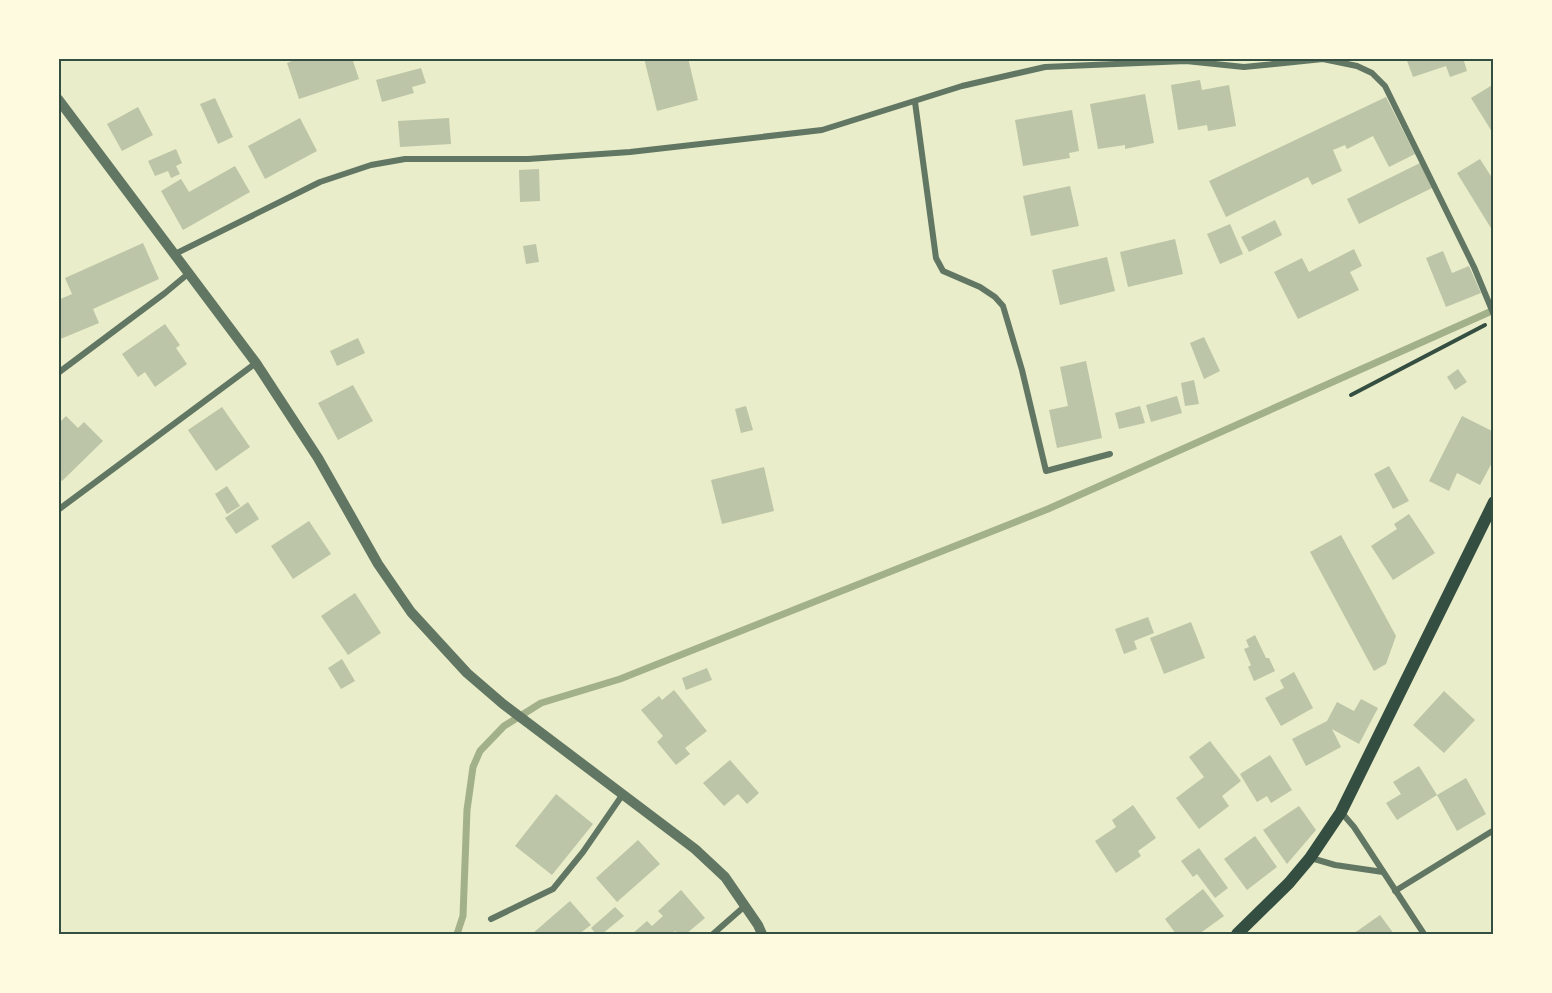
<svg xmlns="http://www.w3.org/2000/svg" width="1552" height="993" font-family="'Crimson Pro',serif">
<rect width="100%" height="100%" fill="#e9edc9"/>
<g fill="none" stroke-linecap="round" stroke-linejoin="round">
<polyline stroke="#a3b18a" stroke-width="7" points="457,934 463,916 467,810 473,767 480,751 504,726 541,703 620,679 1048,509 1494,310"/>
</g>
<g fill="#bcc5a7">
<polygon points="299,58 352,58 359,79 299,99 287,63"/>
<polygon points="644,58 688,58 698,100 657,111"/>
<polygon points="1406,58 1463,58 1467,71 1450,77 1446,66 1413,77"/>
<polygon points="421,68 426,83 412,87 414,93 382,102 376,80"/>
<polygon points="1200,80 1202,90 1229,85 1236,126 1208,131 1207,125 1178,130 1171,85"/>
<polygon points="1494,84 1494,135 1471,98"/>
<polygon points="1145,94 1154,143 1125,149 1125,145 1098,149 1090,104"/>
<polygon points="1386,97 1415,154 1389,167 1373,136 1347,149 1345,145 1333,150 1342,171 1312,185 1308,177 1226,217 1209,181"/>
<polygon points="215,98 233,137 218,144 200,104"/>
<polygon points="138,107 153,135 122,151 107,124"/>
<polygon points="1072,110 1079,151 1069,153 1070,158 1023,166 1015,120"/>
<polygon points="300,118 317,151 265,179 248,146"/>
<polygon points="449,118 451,144 400,147 398,121"/>
<polygon points="176,149 182,163 176,166 180,174 171,178 168,171 155,176 148,161"/>
<polygon points="1480,159 1494,181 1494,233 1457,173"/>
<polygon points="1420,163 1432,188 1359,224 1347,199"/>
<polygon points="235,166 250,192 183,230 161,191 181,179 189,192"/>
<polygon points="539,169 540,201 520,202 519,170"/>
<polygon points="1070,186 1079,226 1031,236 1023,196"/>
<polygon points="1275,220 1282,235 1249,252 1241,237"/>
<polygon points="1230,224 1243,254 1220,264 1207,234"/>
<polygon points="1175,239 1183,274 1128,287 1120,252"/>
<polygon points="143,243 159,279 93,309 99,323 58,340 58,300 72,294 65,278"/>
<polygon points="536,244 539,262 526,264 523,246"/>
<polygon points="1354,249 1362,266 1350,272 1359,290 1298,319 1274,272 1302,258 1309,272"/>
<polygon points="1443,251 1452,273 1469,266 1481,293 1446,307 1426,258"/>
<polygon points="1107,257 1115,291 1060,305 1052,270"/>
<polygon points="165,324 180,345 176,348 187,364 155,387 145,372 138,377 122,354"/>
<polygon points="1204,337 1220,371 1204,379 1190,343"/>
<polygon points="358,338 365,353 337,366 330,351"/>
<polygon points="1086,361 1102,438 1057,448 1049,410 1068,406 1060,367"/>
<polygon points="1458,369 1467,382 1455,390 1447,377"/>
<polygon points="1194,380 1199,404 1185,406 1181,383"/>
<polygon points="353,385 373,421 338,440 318,403"/>
<polygon points="1177,396 1182,413 1151,422 1146,405"/>
<polygon points="746,406 753,430 741,433 735,409"/>
<polygon points="1140,406 1145,423 1119,429 1115,413"/>
<polygon points="222,407 250,447 216,471 188,430"/>
<polygon points="66,416 78,428 84,422 103,441 62,481 58,477 58,424"/>
<polygon points="1462,416 1494,432 1494,459 1480,485 1457,473 1449,491 1429,481"/>
<polygon points="1389,466 1409,501 1393,509 1374,474"/>
<polygon points="764,467 774,511 722,524 711,480"/>
<polygon points="227,486 240,506 227,514 215,494"/>
<polygon points="248,502 259,519 236,534 225,518"/>
<polygon points="1409,514 1435,553 1393,580 1371,546 1397,529 1394,524"/>
<polygon points="309,521 331,554 293,579 271,546"/>
<polygon points="1341,535 1396,636 1386,664 1374,671 1310,552"/>
<polygon points="355,593 381,633 348,655 321,616"/>
<polygon points="1148,617 1154,633 1134,641 1137,649 1124,654 1115,629"/>
<polygon points="1191,622 1205,658 1164,674 1150,638"/>
<polygon points="1255,635 1266,658 1269,658 1275,671 1254,681 1248,667 1251,665 1244,649 1249,647 1246,640"/>
<polygon points="342,659 355,681 341,689 328,668"/>
<polygon points="707,668 712,680 686,690 682,678"/>
<polygon points="1294,672 1313,708 1281,726 1265,698 1284,688 1280,680"/>
<polygon points="674,690 707,731 685,748 690,754 676,765 657,742 663,736 641,710 659,696 662,700"/>
<polygon points="1444,691 1475,720 1444,753 1413,725"/>
<polygon points="1361,699 1378,708 1359,744 1332,729 1341,747 1306,766 1292,739 1327,721 1337,702 1354,711"/>
<polygon points="1210,741 1241,781 1222,796 1229,806 1199,829 1176,798 1204,777 1189,757"/>
<polygon points="1270,755 1292,790 1271,803 1267,796 1257,802 1240,774"/>
<polygon points="730,760 759,793 747,804 738,794 724,806 703,783"/>
<polygon points="1419,766 1437,795 1466,778 1486,814 1457,831 1437,795 1397,820 1386,803 1401,794 1393,782"/>
<polygon points="556,794 593,824 552,875 515,846"/>
<polygon points="1133,805 1156,838 1138,851 1141,856 1116,873 1095,841 1116,827 1112,820"/>
<polygon points="1299,806 1316,830 1287,864 1263,830"/>
<polygon points="1255,836 1277,867 1247,890 1224,859"/>
<polygon points="638,840 660,864 617,902 596,878"/>
<polygon points="1199,848 1228,888 1215,898 1197,874 1193,877 1181,861"/>
<polygon points="1203,889 1224,916 1199,934 1176,934 1165,919"/>
<polygon points="681,890 705,918 686,934 679,934 675,931 671,934 632,934 647,921 652,926 663,916 658,911"/>
<polygon points="570,901 591,925 579,934 532,934"/>
<polygon points="615,907 624,916 602,934 596,934 591,928"/>
<polygon points="1380,915 1394,934 1353,934"/>
</g>
<g fill="none" stroke-linecap="round" stroke-linejoin="round">
<polyline stroke="#344e41" stroke-width="4" points="1351,395 1485,325"/>
<g stroke="#617663" stroke-width="6">
<polyline points="915,102 936,258 943,271 980,287 995,297 1003,306 1022,370 1046,471 1110,454"/>
<polyline points="175,254 320,182 371,165 405,159 528,159 630,152 822,130 962,86 1045,67 1186,61 1244,67 1323,59 1357,66 1372,73 1385,86 1474,267 1494,315"/>
<polyline points="58,373 165,293 189,273"/>
<polyline points="58,510 256,363"/>
<polyline points="1341,812 1354,827 1424,934"/>
<polyline points="1311,858 1335,865 1383,872"/>
<polyline points="1395,891 1494,830"/>
<polyline points="491,919 553,889 583,852 623,794"/>
<polyline points="713,934 746,905"/>
</g>
<polyline stroke="#617663" stroke-width="10" points="58,99 256,363 318,458 378,564 411,612 467,673 503,704 695,849 725,877 758,925 762,934"/>
<polyline stroke="#344e41" stroke-width="12" points="1237,934 1289,883 1310,858 1341,812 1494,502"/>
</g>
<rect width="1552" height="993" fill="none" stroke="#fefae0" stroke-width="120"/>
<rect x="60" y="60" width="1432" height="873" fill="none" stroke="#344e41" stroke-width="2"/>
</svg>
